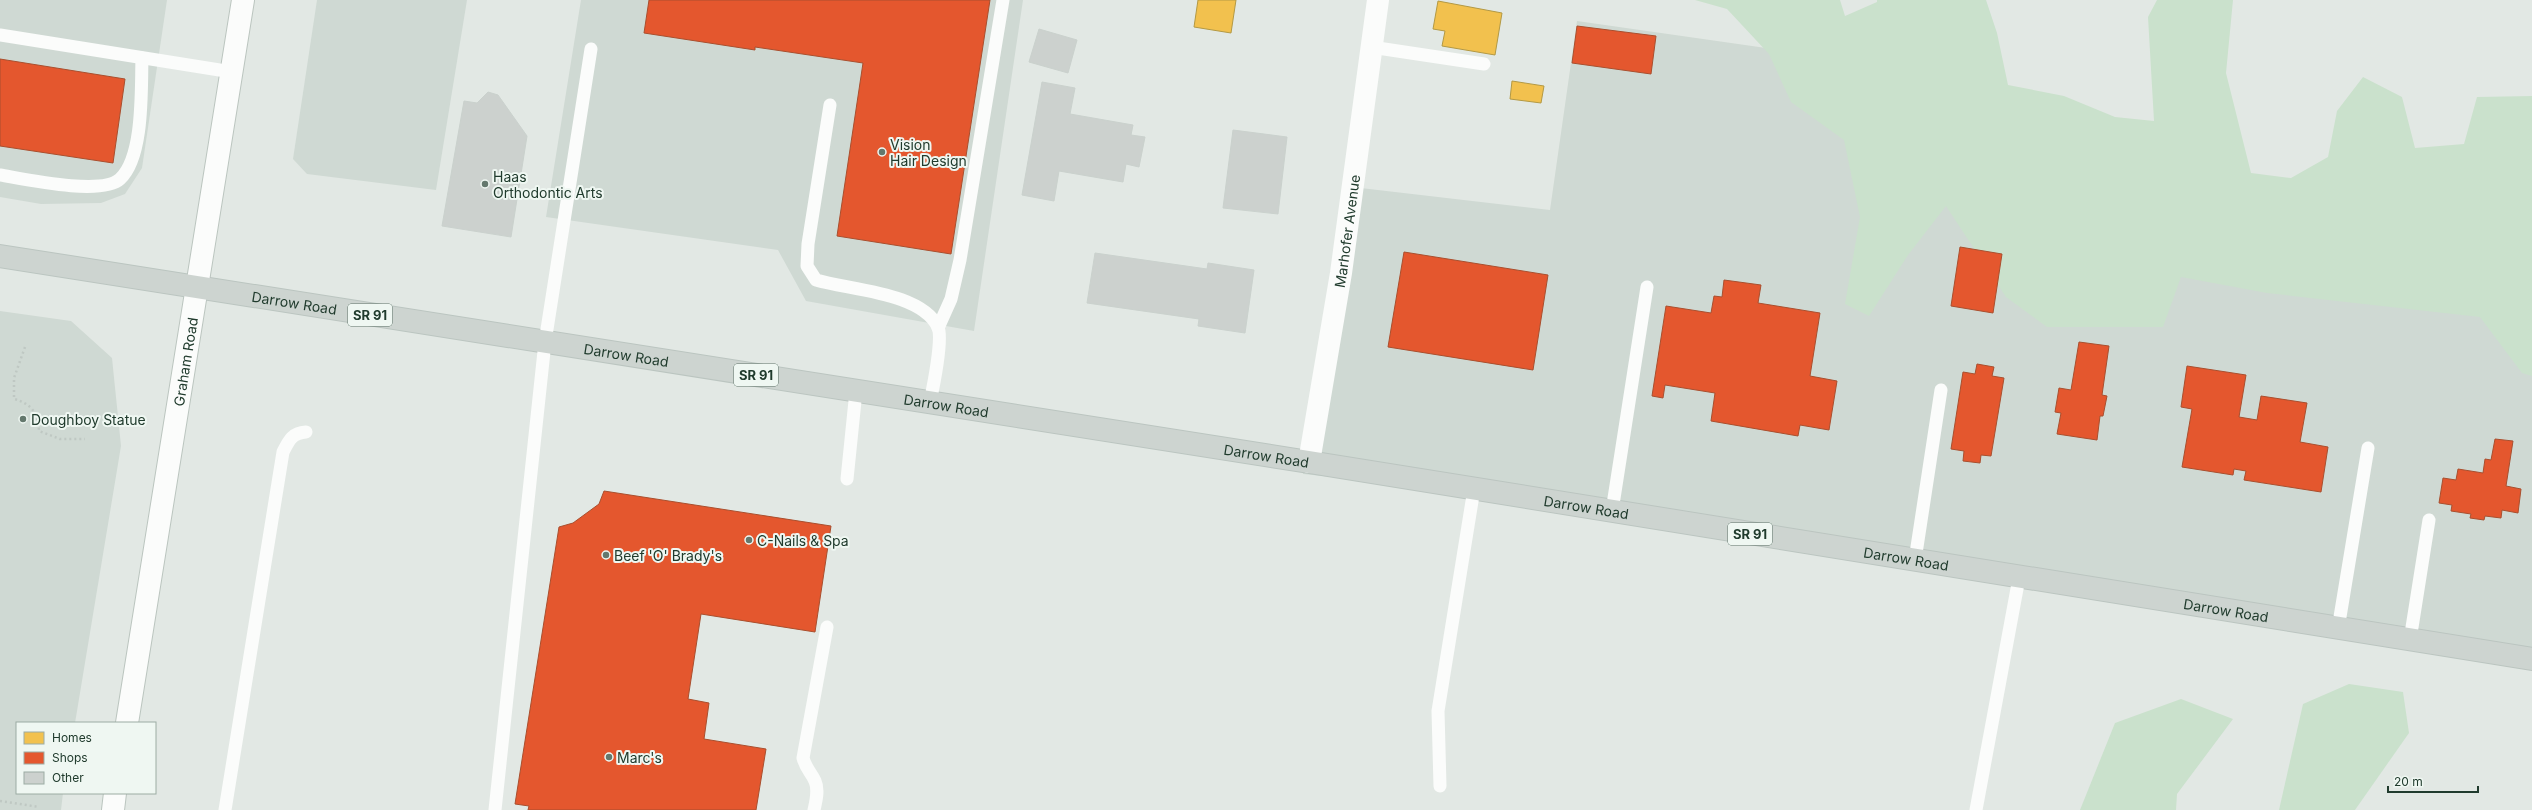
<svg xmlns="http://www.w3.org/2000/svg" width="2532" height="810" font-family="Inter,sans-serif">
<rect width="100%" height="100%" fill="#e2e8e4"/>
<g fill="#cfd9d3">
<polygon points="0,0 167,0 142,168 125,194 101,203 41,204 0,197"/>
<polygon points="317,0 467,0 436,190 307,174 293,159"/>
<polygon points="581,0 1023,0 974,331 806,301 778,250 546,217"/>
<polygon points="1577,21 1919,70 2532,297 2532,659 1520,496 1303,474 1352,187 1550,210"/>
<polygon points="0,311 71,321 112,358 121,446 75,723 17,723 17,793 63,793 61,810 0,810"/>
</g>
<g fill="#cae1cc">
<polygon points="1695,0 1840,0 1845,16 1877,2 1877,0 1986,0 1997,33 2008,85 2064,96 2115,117 2154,121 2148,17 2157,0 2233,0 2226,73 2251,173 2291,178 2328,157 2337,111 2363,77 2402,97 2415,148 2464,144 2477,97 2532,96 2532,376 2522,373 2480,317 2267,293 2181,277 2163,327 2047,327 2006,297 1946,206 1908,255 1869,316 1845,304 1860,217 1844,140 1791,102 1769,54 1727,9"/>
<polygon points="2349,684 2403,692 2409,733 2355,810 2279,810 2303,704"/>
<polygon points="2181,699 2233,719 2177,794 2176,810 2080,810 2115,723"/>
</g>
<g fill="#f2c14e" stroke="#b39944">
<polygon points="1198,0 1236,0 1231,33 1194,27"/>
<polygon points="1438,1 1502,13 1495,55 1442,46 1445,31 1433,29"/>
<polygon points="1512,81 1544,86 1541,103 1510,99"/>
</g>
<g fill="#e4572e" stroke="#a94f2e">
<polygon points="649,0 990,0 951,254 837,236 863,63 755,47 755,50 644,33"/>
<polygon points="1577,26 1656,36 1651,74 1572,63"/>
<polygon points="0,59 125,79 113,163 0,146"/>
<polygon points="1960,247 2002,254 1993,313 1951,306"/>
<polygon points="1404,252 1548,275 1533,370 1388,347"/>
<polygon points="1724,280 1761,285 1758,303 1820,313 1810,376 1837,381 1829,430 1800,425 1798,436 1711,421 1715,393 1665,385 1663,398 1652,396 1666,306 1711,313 1714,296 1722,297"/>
<polygon points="2079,342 2109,346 2102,395 2107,396 2103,416 2100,416 2097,440 2057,434 2061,413 2055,412 2059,388 2071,390"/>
<polygon points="1977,364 1994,367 1992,376 2004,378 1991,456 1981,455 1980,463 1963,461 1964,451 1951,449 1963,372 1975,374"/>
<polygon points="2187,366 2246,375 2239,417 2257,420 2261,396 2307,403 2300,442 2328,447 2321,492 2244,480 2246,471 2234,469 2233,475 2182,467 2192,409 2181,407"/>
<polygon points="2495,439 2513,441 2506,486 2521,489 2518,513 2502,510 2501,518 2485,516 2484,520 2470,518 2471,514 2451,511 2452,505 2439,503 2443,478 2456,480 2458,469 2483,473 2485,459 2491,460"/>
<polygon points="604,491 831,526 815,632 701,614 688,699 709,703 704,739 766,749 756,810 528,810 529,806 515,804 559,527 573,523 599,504"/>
</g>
<g fill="#ccd1ce" stroke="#cad1cd">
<polygon points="1039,29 1077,40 1068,73 1029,62"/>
<polygon points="1042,82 1075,88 1070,114 1133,125 1131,135 1145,137 1139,167 1126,164 1123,182 1059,171 1054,201 1022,195"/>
<polygon points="488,92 498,95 527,136 511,237 442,226 464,101 477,103"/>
<polygon points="1233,130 1287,137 1278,214 1223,208"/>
<polygon points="1095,253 1207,269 1208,263 1254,270 1245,333 1198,326 1199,319 1087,303"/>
</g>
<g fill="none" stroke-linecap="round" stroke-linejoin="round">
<g stroke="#bbc5bf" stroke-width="24">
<g id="secondary">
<path id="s2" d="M127,723l116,-723"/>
<polyline points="113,810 115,793"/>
</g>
</g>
<g stroke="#bbc5c0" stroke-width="24">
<g id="primary">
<path id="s3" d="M0,256l1309,206 1223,197"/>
</g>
</g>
<g stroke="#bfc8c3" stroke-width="2.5" stroke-dasharray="2 3" stroke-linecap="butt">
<path d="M25,347l-11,31v21c18,5 24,14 25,32l21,8h25"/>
<polyline points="0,801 39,807"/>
</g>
<g stroke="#fbfcfb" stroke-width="13">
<polyline points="0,35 232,72"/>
<polyline points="1371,47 1484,64"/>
<path d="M830,105l-22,139 -1,22 9,14c34,10 105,12 122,47 5,12 -5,61 -8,75"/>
<path d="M0,175c24,4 102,21 120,4 24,-22 21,-90 22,-121"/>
<polyline points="938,328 951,299 960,260 1003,0"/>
<polyline points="847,479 856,391"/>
<polyline points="1612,511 1647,287"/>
<polyline points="1915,560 1941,390"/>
<polyline points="2338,629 2368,448"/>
<polyline points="2410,640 2429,520"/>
<polyline points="1440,786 1438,711 1474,489"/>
<path d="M225,810l58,-358c6,-12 9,-19 23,-20"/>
<polyline points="495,810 545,342 591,49"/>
<path d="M814,810c2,-9 5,-20 1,-29 -4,-9 -9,-12 -12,-23l24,-131"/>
<polyline points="1976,810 2019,578"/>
</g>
<path stroke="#fbfcfb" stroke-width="22" id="s1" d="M1309,462l32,-189 37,-273"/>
<use href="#secondary" stroke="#fbfcfb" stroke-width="22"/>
<use href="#primary" stroke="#cdd4d0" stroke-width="22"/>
</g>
<g fill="#64786d" stroke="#eff7f2" stroke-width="1.5">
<circle cx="882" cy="152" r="4"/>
<circle cx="485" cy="184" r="4"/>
<circle cx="23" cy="419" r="4"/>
<circle cx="749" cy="540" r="4"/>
<circle cx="606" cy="555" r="4"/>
<circle cx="609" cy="757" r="4"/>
</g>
<g text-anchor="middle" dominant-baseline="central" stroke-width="4" stroke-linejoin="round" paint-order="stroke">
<g fill="#eff7f2" stroke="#5e7368" stroke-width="1">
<rect x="348" y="304" width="44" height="22" rx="3"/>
<rect x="734" y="364" width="44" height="22" rx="3"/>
<rect x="1728" y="523" width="44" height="22" rx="3"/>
</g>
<g font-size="13" font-weight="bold" fill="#203b2d">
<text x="370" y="315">SR 91</text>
<text x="756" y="375">SR 91</text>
<text x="1750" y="534">SR 91</text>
</g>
<g font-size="14" fill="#203b2d" stroke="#eff7f2" text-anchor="start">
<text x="890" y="144">Vision<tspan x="890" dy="16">Hair Design</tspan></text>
<text x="493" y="176">Haas<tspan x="493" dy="16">Orthodontic Arts</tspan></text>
<text x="31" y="419">Doughboy Statue</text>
<text x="757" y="540">C-Nails &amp; Spa</text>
<text x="614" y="555">Beef 'O' Brady's</text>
<text x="617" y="757">Marc's</text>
</g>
<g font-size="14" fill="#203b2d" stroke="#eff7f2">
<text stroke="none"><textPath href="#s1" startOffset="234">Marhofer Avenue</textPath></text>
<text stroke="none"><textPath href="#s3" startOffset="298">Darrow Road</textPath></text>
<text stroke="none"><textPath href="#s3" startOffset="634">Darrow Road</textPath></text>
<text stroke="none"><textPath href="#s2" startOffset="366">Graham Road</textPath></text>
<text stroke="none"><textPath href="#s3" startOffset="958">Darrow Road</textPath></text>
<text stroke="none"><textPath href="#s3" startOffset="1282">Darrow Road</textPath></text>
<text stroke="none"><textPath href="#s3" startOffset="1606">Darrow Road</textPath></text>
<text stroke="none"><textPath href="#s3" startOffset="1930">Darrow Road</textPath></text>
<text stroke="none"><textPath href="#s3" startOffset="2254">Darrow Road</textPath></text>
</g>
</g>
<rect x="16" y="722" width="140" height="72" fill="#eff7f2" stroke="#9caca3"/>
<rect x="24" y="732" width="20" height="12" fill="#f2c14e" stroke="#9caca3"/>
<text x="52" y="742" font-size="12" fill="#203b2d">Homes</text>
<rect x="24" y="752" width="20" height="12" fill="#e4572e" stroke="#9caca3"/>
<text x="52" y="762" font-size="12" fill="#203b2d">Shops</text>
<rect x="24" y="772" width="20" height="12" fill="#ccd1ce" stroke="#9caca3"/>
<text x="52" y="782" font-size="12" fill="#203b2d">Other</text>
<path d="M2388 786v6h90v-6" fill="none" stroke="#203b2d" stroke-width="2"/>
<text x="2394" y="786" font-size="12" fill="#203b2d" stroke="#eff7f2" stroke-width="3" paint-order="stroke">20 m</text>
</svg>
